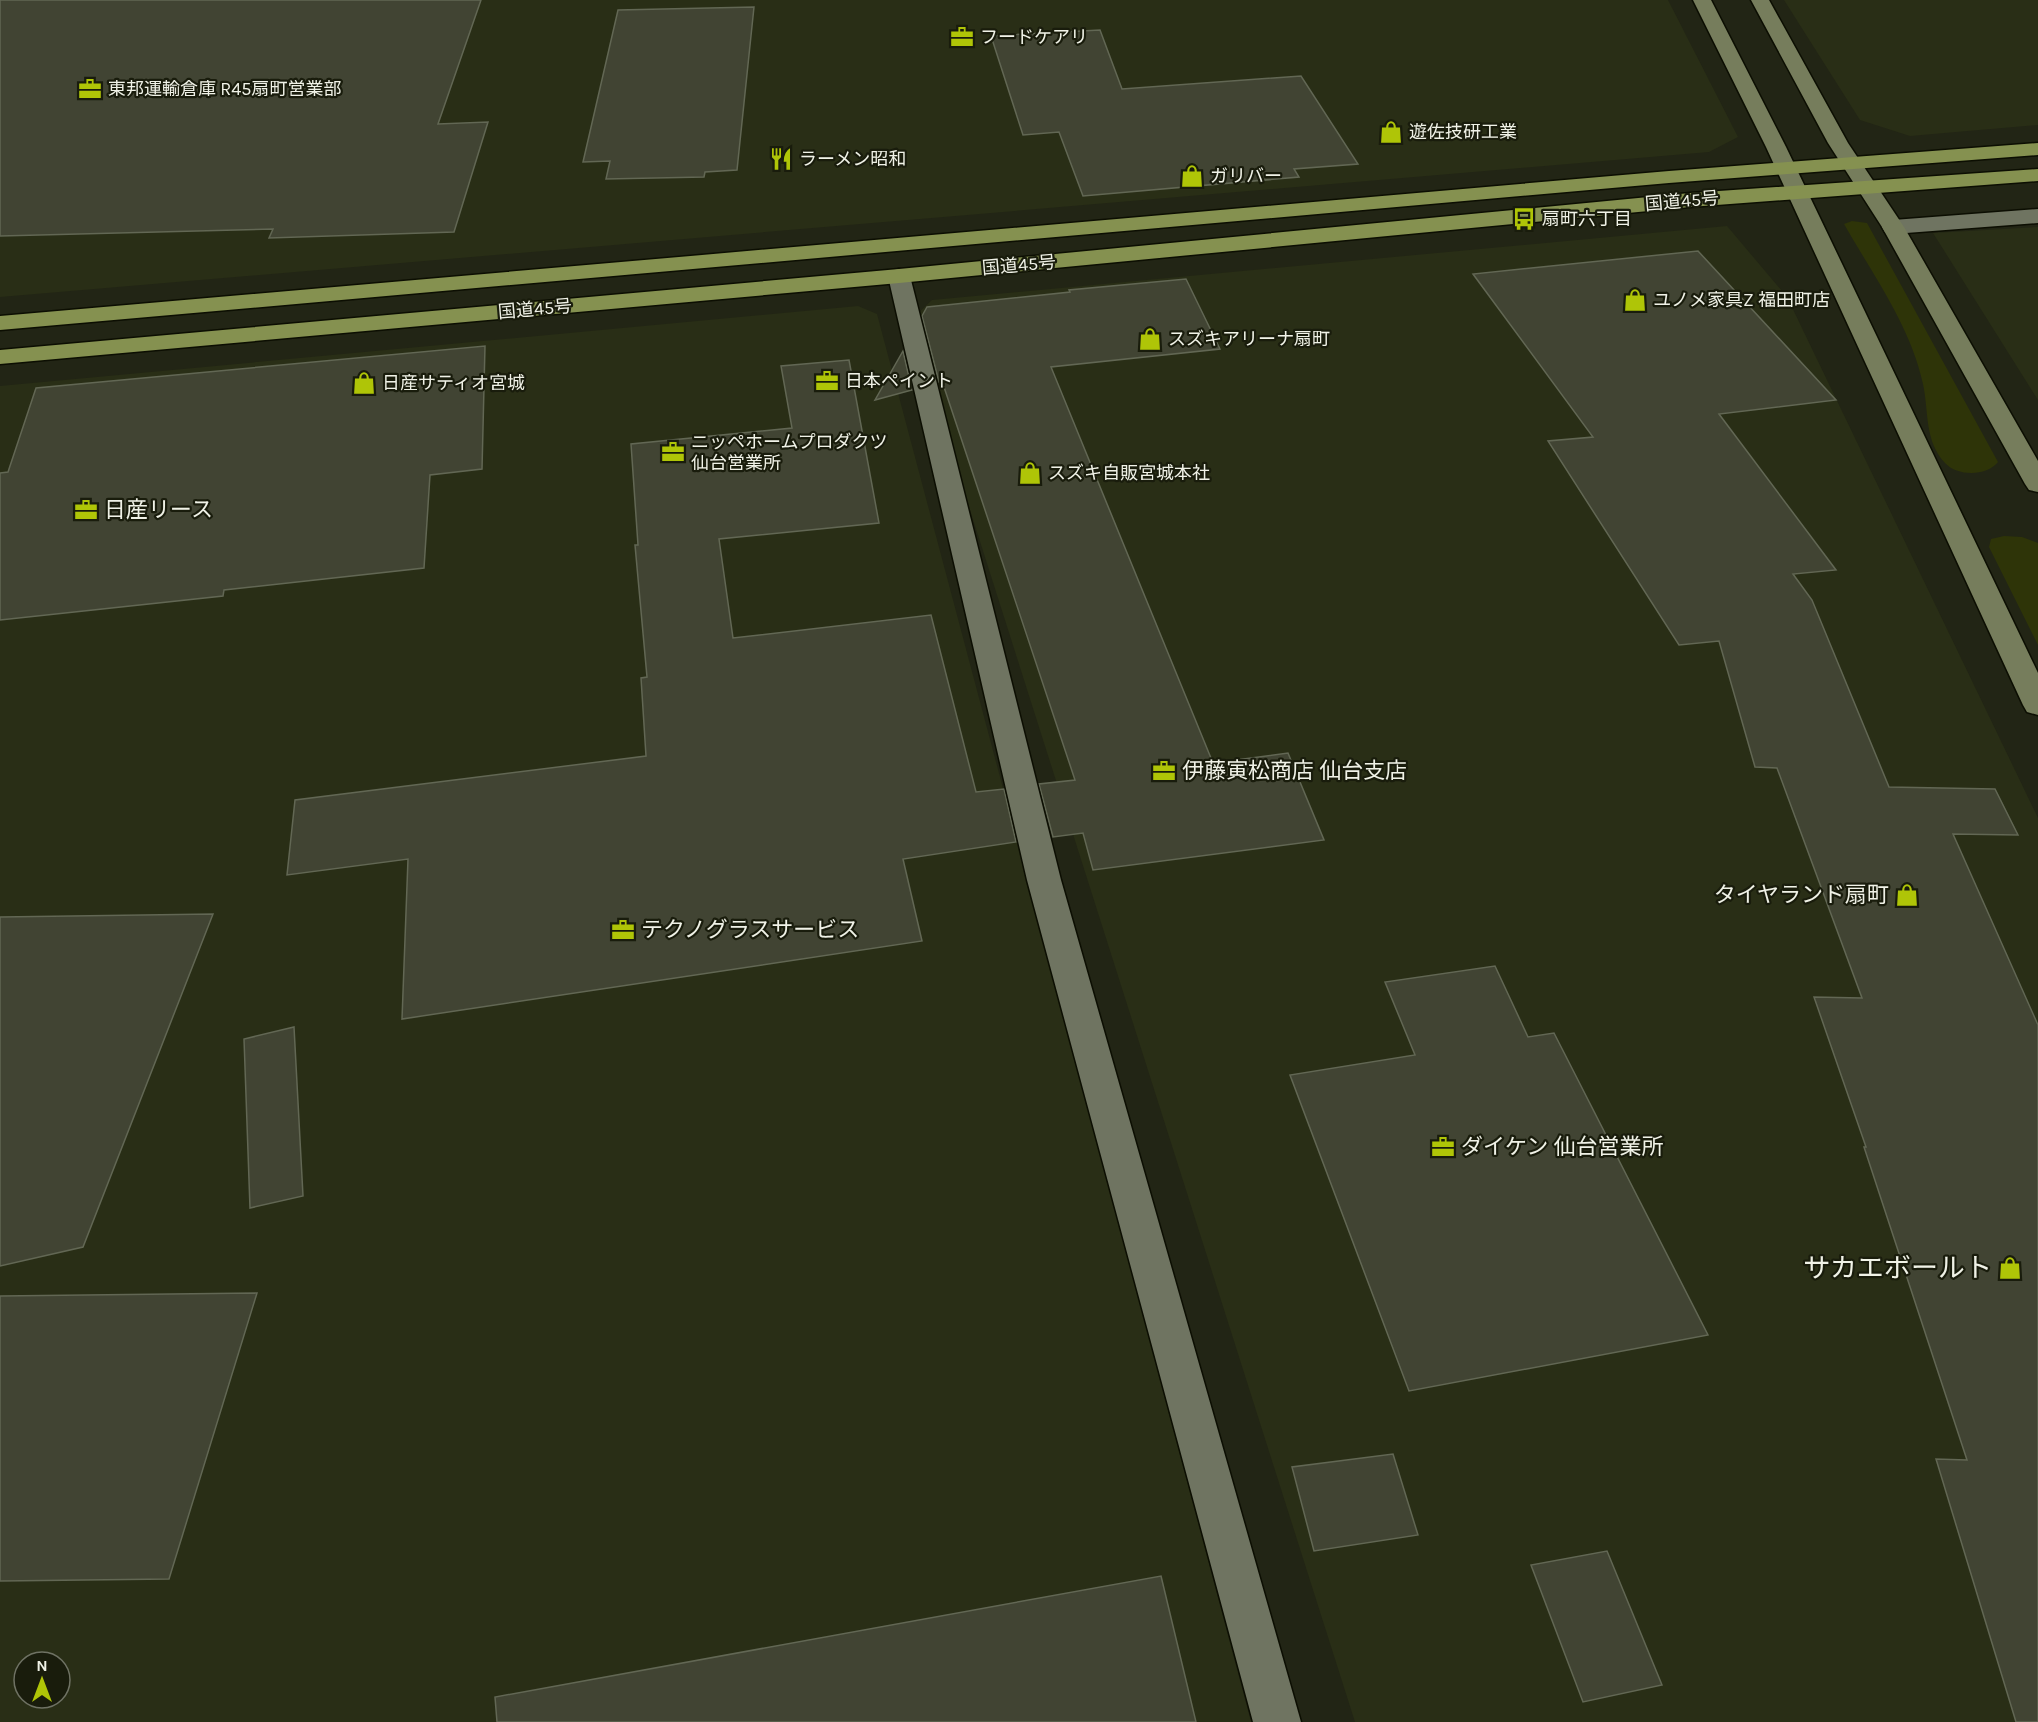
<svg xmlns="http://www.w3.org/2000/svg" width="2038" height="1722" font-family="Karla,'Noto Sans JP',sans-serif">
<rect width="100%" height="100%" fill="#222515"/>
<g fill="#292e16" fill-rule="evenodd">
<polygon points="0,0 1668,0 1738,137 1709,152 0,297"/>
<polygon points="1784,0 2038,0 2038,125 1910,136 1860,120"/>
<polygon points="1727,226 1787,297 2038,818 2038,1722 1355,1722 910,321 932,300"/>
<polygon points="2038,227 2038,400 1933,233"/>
<path d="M858,306l19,8 374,1408h-1251v-1336zM24,1662h36v36h-36z"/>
</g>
<g fill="#2e3408">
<path d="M1852,221l15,2 131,239c-11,14 -40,15 -53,1 -21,-23 -16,-51 -22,-79 -12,-57 -50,-109 -79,-160z"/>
<polygon points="2004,536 2022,537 2038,543 2038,645 1989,547 1991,539"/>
</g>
<g fill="#414433" stroke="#626754" stroke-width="1.5">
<polygon points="0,0 481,0 438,124 488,122 454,232 269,238 273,229 0,236"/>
<polygon points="754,7 737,170 705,172 704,177 606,179 610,161 583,162 618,10"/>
<polygon points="1100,30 1122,89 1301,76 1358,164 1294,169 1299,177 1083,196 1059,132 1023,135 991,36"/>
<polygon points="1698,251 1836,400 1719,414 1836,570 1793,574 1812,600 1889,787 1995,789 2018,835 1953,834 2038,1025 2038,1722 2016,1722 1936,1459 1967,1460 1864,1147 1866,1147 1814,997 1862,998 1777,768 1755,767 1719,641 1679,645 1548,441 1593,437 1473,274"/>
<polygon points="1186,279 1220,349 1051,367 1213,763 1288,753 1324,840 1093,870 1083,833 1053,837 1039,784 1075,780 942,381 939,382 922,316 927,307 1070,292 1069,290"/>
<polygon points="485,346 482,469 430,475 424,568 224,590 223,596 0,620 0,473 8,472 36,388"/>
<polygon points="903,351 912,390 875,400"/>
<polygon points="849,360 879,523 719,539 733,638 931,615 976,792 1004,789 1016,842 903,859 922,941 402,1019 408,859 287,875 295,800 646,756 641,678 647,677 635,545 638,545 631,444 792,428 781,366"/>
<polygon points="213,914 83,1247 0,1266 0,917"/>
<polygon points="1495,966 1528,1037 1554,1033 1708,1335 1409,1391 1290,1075 1415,1055 1385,982"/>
<polygon points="294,1027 303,1196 250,1208 244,1039"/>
<polygon points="257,1293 169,1579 0,1581 0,1296"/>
<polygon points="1393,1454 1418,1535 1314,1551 1292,1467"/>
<polygon points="1607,1551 1662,1685 1583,1702 1531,1565"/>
<polygon points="1161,1576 1196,1722 497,1722 495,1697"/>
</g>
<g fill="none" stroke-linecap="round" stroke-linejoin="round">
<g stroke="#0c0e02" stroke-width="3">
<g id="street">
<polygon points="2038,209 2038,223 1893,234 1885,232 1882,227 1885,222 1893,220"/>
<polygon points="899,269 907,271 910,276 1061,880 1301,1722 1253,1722 1027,880 888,276 891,271"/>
</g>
</g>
<g stroke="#0c0e02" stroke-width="3">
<g id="secondary">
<polygon points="1693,0 1711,0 1786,147 2038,673 2038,715 2027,712 2023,705 1766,147"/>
<polygon points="1751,0 1769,0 1848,143 1904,227 2038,461 2038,492 2029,490 2025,484 1882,227 1828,143"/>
</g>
</g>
<g stroke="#0c0e02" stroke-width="3">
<g id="highway">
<polygon points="2038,143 2038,155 1669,183 0,330 0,316 1669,171"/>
<polygon points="2038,169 2038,181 1690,207 899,283 0,364 0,350 899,269 1690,193"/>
</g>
</g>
<use href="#street" fill="#6f7461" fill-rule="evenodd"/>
<use href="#secondary" fill="#767d5c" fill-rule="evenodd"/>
<use href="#highway" fill="#859150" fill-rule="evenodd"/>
</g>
<defs>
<g id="office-bare" transform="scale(1.8)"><path d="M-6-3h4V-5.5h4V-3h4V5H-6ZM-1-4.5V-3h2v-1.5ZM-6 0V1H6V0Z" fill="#afc507" stroke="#191c0c" stroke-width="2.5" paint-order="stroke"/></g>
<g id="shop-bare" transform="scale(1.8)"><path d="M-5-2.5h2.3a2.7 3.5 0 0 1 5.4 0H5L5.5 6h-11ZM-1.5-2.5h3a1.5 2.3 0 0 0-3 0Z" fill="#afc507" stroke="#191c0c" stroke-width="2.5" paint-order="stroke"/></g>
<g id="restaurant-bare" transform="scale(1.8)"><path d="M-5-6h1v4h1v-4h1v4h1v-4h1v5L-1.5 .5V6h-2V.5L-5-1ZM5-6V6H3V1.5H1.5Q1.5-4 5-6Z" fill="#afc507" stroke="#191c0c" stroke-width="2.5" paint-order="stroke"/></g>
<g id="bus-bare" transform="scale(1.8)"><path d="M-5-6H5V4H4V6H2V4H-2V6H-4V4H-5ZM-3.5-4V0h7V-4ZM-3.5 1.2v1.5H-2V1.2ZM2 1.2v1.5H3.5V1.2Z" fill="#afc507" stroke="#191c0c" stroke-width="2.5" paint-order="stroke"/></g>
</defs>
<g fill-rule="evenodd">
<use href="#office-bare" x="962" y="37"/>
<use href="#office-bare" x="90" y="89"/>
<use href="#shop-bare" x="1391" y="132"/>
<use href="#restaurant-bare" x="781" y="159"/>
<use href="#shop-bare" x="1192" y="176"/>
<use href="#bus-bare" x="1524" y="219"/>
<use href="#shop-bare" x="1635" y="300"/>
<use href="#shop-bare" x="1150" y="339"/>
<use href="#office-bare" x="827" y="381"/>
<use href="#shop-bare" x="364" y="383"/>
<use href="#office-bare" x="673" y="452"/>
<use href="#shop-bare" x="1030" y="473"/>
<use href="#office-bare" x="86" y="510"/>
<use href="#office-bare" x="1164" y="771"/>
<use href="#shop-bare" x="1907" y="895"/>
<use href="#office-bare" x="623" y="930"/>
<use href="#office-bare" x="1443" y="1147"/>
<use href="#shop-bare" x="2010" y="1268"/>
</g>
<g text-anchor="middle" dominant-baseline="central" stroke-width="4.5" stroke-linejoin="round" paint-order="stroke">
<g font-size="18" fill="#f0f2e7" stroke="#191c0c" text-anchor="start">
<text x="980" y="37">フードケアリ</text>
<text x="108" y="89">東邦運輸倉庫 R45扇町営業部</text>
<text x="1409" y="132">遊佐技研工業</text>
<text x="799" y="159">ラーメン昭和</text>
<text x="1210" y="176">ガリバー</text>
<text x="1542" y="219">扇町六丁目</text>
<text x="1653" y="300">ユノメ家具Z 福田町店</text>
<text x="1168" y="339">スズキアリーナ扇町</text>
<text x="845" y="381">日本ペイント</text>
<text x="382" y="383">日産サティオ宮城</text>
<text x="691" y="442">ニッペホームプロダクツ<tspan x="691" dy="21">仙台営業所</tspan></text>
<text x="1048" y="473">スズキ自販宮城本社</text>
</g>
<g font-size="18" fill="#f0f2e7" stroke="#191c0c">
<text transform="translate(1682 201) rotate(-5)">国道45号</text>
<text transform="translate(1019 265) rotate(-5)">国道45号</text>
<text transform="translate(535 309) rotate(-5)">国道45号</text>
</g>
<g font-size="22" fill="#f0f2e7" stroke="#191c0c" text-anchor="start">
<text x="104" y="510">日産リース</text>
<text x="1182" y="771">伊藤寅松商店 仙台支店</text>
<text x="1889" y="895" text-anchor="end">タイヤランド扇町</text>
<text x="641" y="930">テクノグラスサービス</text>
<text x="1461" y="1147">ダイケン 仙台営業所</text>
</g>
<g font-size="27" fill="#f0f2e7" stroke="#191c0c" text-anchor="end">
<text x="1992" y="1268">サカエボールト</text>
</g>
</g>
<g transform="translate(42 1680)"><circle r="28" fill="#191c0c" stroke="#6f7264" stroke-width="1.5"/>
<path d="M0-4.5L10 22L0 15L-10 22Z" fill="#afc507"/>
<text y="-9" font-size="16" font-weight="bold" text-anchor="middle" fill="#f0f2e7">N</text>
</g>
</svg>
